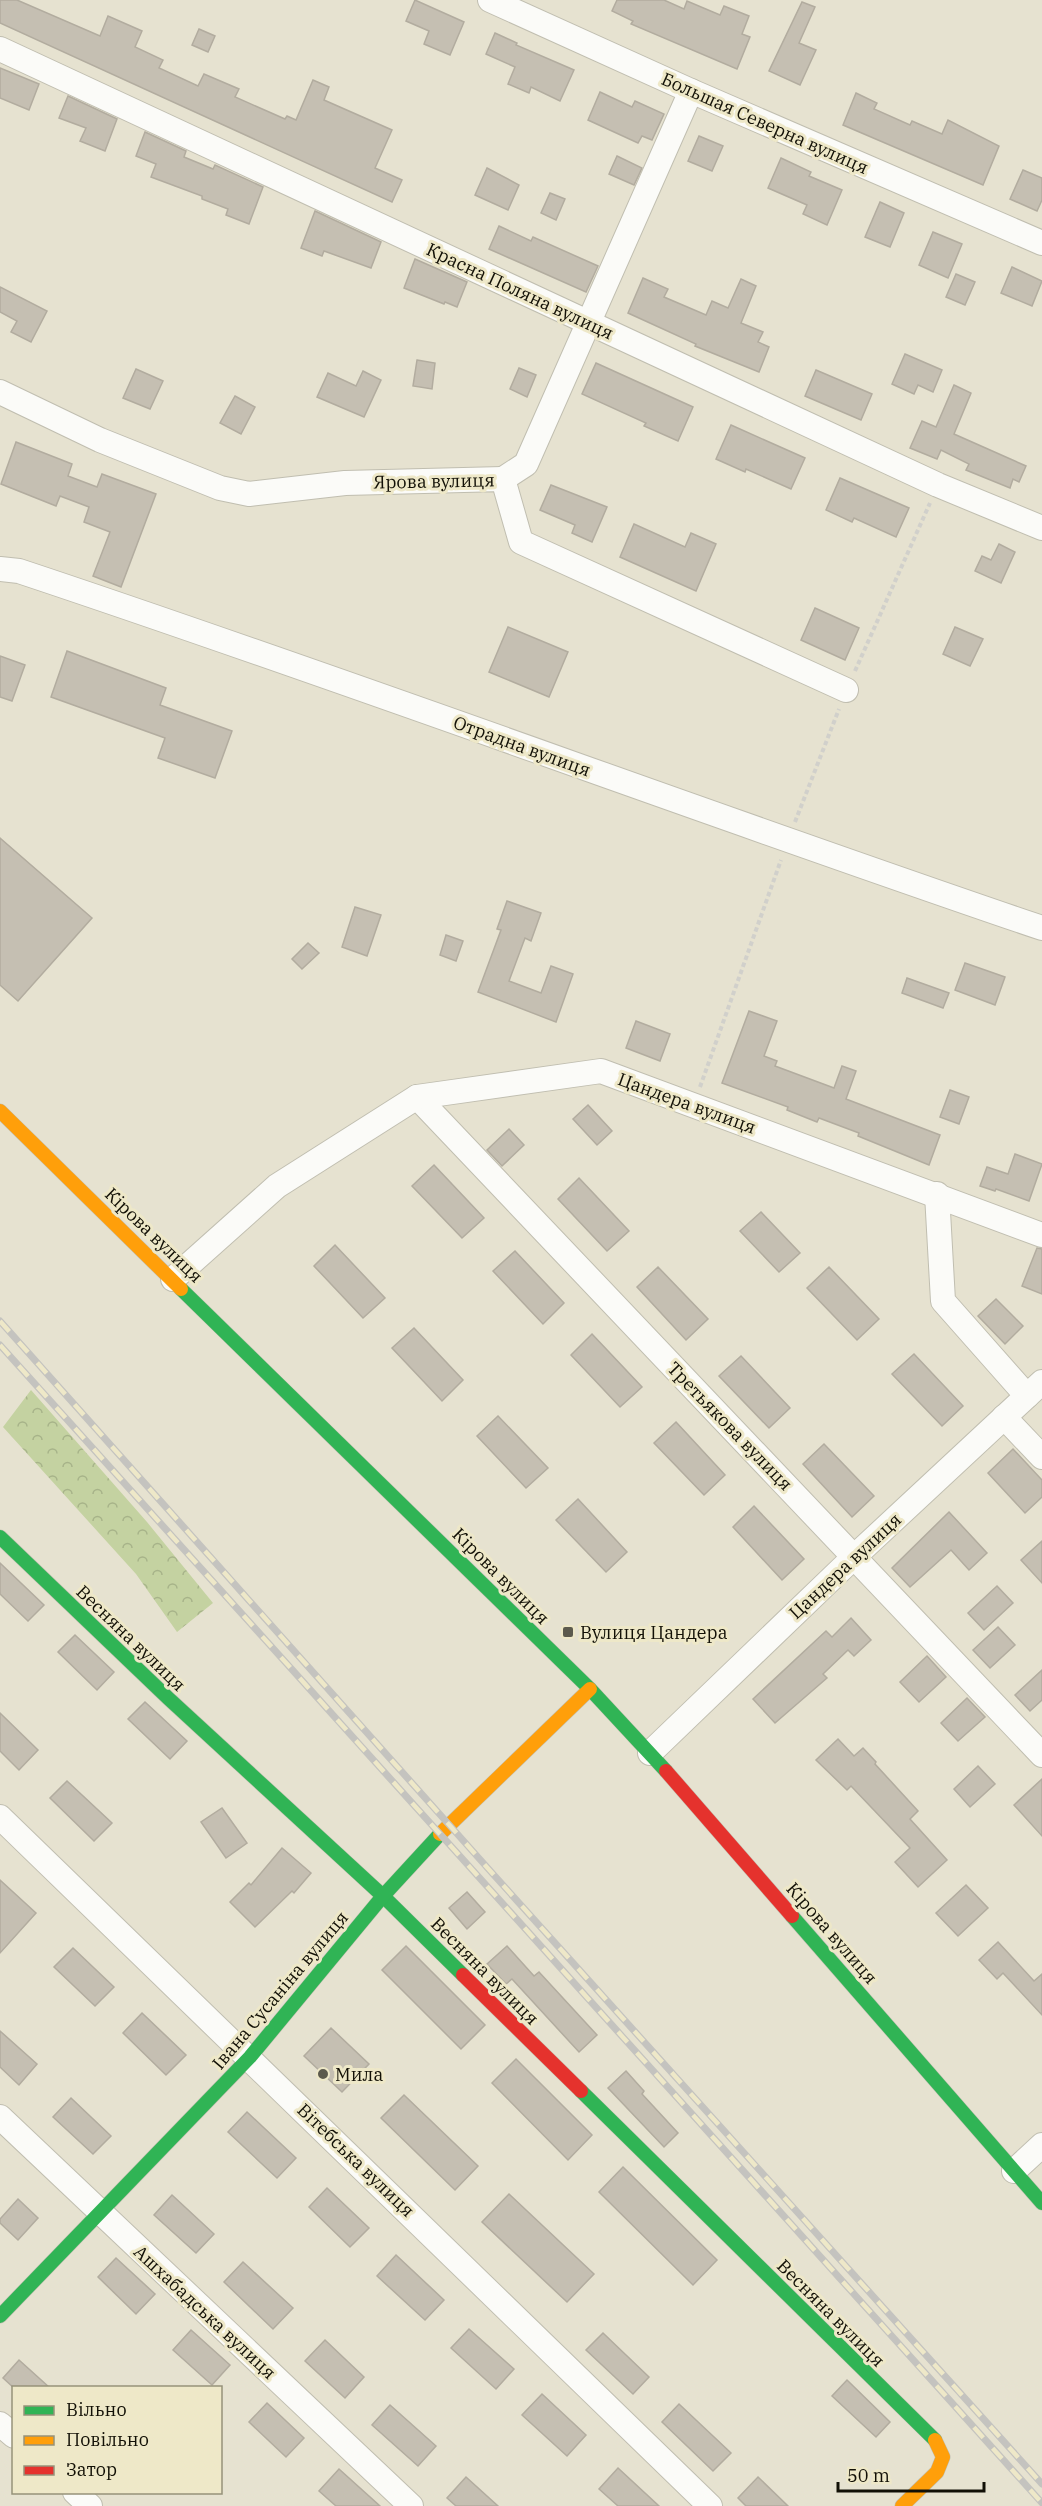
<svg xmlns="http://www.w3.org/2000/svg" width="1042" height="2506" font-family="'IBM Plex Serif',serif">
<defs>
<pattern id="forest-crowns" width="20" height="18" patternUnits="userSpaceOnUse" patternTransform="scale(1.5)"><rect width="20" height="18" fill="#c4d2a1"/><path d="M2 6a3 3 0 1 1 6 0M12 15a3 3 0 1 1 6 0" fill="none" stroke="#a7b389"/></pattern>
</defs>
<rect width="100%" height="100%" fill="#e6e2d0"/>
<polygon fill="url(#forest-crowns)" points="31,1390 147,1522 213,1603 177,1632 136,1574 3,1427"/>
<g fill="#c5bfb2" stroke="#b2ac9f" stroke-width="1.5">
<polygon points="0,0 17,0 100,36 108,16 142,31 135,47 163,60 159,68 198,86 204,74 239,89 235,97 285,119 287,116 296,120 313,80 329,87 324,100 392,130 375,168 402,180 392,202 0,23"/>
<polygon points="415,0 464,22 450,55 424,44 429,31 406,21"/>
<polygon points="617,0 664,0 684,9 687,1 720,15 724,6 749,16 742,34 750,37 737,69 631,24 633,21 612,11"/>
<polygon points="802,2 815,7 799,43 816,50 800,85 769,71"/>
<polygon points="199,29 215,36 208,52 192,45"/>
<polygon points="495,33 517,43 516,45 574,70 560,101 531,87 529,93 508,84 515,67 486,54"/>
<polygon points="0,68 39,84 29,110 0,98"/>
<polygon points="600,92 632,107 635,101 664,114 652,140 642,136 638,143 588,120"/>
<polygon points="856,93 877,103 874,109 910,125 912,121 942,134 948,120 999,146 983,185 843,125"/>
<polygon points="68,96 117,119 105,151 80,141 86,128 59,118"/>
<polygon points="145,132 186,151 184,157 213,169 215,165 263,187 249,224 226,215 228,209 202,199 202,196 151,177 156,164 136,156"/>
<polygon points="699,136 723,146 712,171 688,161"/>
<polygon points="617,156 642,168 634,185 609,174"/>
<polygon points="781,158 811,172 809,176 842,190 827,225 803,214 807,205 768,188"/>
<polygon points="487,168 519,185 508,210 475,195"/>
<polygon points="1023,170 1042,178 1042,200 1037,211 1010,199"/>
<polygon points="550,193 565,199 556,220 541,213"/>
<polygon points="880,202 904,213 890,247 865,237"/>
<polygon points="315,211 381,242 371,268 324,251 322,256 301,248"/>
<polygon points="499,226 531,241 533,237 598,266 586,292 489,249"/>
<polygon points="933,232 962,244 948,278 919,265"/>
<polygon points="415,259 467,282 457,307 445,302 444,304 404,288"/>
<polygon points="1012,267 1042,281 1032,306 1001,293"/>
<polygon points="956,274 975,282 965,305 946,297"/>
<polygon points="643,278 668,289 664,297 706,315 712,301 728,308 741,279 756,286 741,323 763,332 758,342 769,347 759,372 695,346 696,344 628,313"/>
<polygon points="0,287 47,311 31,342 11,332 17,321 0,312"/>
<polygon points="905,354 942,370 933,392 918,385 914,394 892,384"/>
<polygon points="417,360 435,363 432,389 413,386"/>
<polygon points="596,363 693,407 678,441 644,426 646,423 582,394"/>
<polygon points="519,368 536,375 527,397 510,389"/>
<polygon points="136,369 163,381 150,409 123,398"/>
<polygon points="816,370 872,394 861,420 805,396"/>
<polygon points="363,371 381,380 364,417 317,397 328,373 356,386"/>
<polygon points="954,385 971,393 954,434 1026,466 1019,482 1013,479 1010,488 966,470 969,464 941,450 937,459 910,448 922,421 936,427"/>
<polygon points="235,396 255,407 241,434 220,423"/>
<polygon points="731,425 805,458 791,489 746,469 745,472 716,459"/>
<polygon points="16,442 72,464 68,476 97,487 102,474 156,494 121,587 93,576 110,532 84,522 89,507 60,496 56,506 1,484"/>
<polygon points="840,478 909,508 896,537 854,518 852,522 826,510"/>
<polygon points="551,485 607,507 592,542 572,533 575,525 540,510"/>
<polygon points="634,524 685,547 691,533 716,544 696,591 620,557"/>
<polygon points="999,544 1015,552 1001,583 975,571 982,556 991,560"/>
<polygon points="815,608 859,628 845,660 801,640"/>
<polygon points="508,627 568,652 549,697 489,672"/>
<polygon points="955,627 983,639 970,666 943,654"/>
<polygon points="67,651 166,688 160,705 232,731 215,778 158,758 165,738 51,697"/>
<polygon points="0,656 25,665 12,701 0,697"/>
<polygon points="0,838 92,918 18,1001 0,985"/>
<polygon points="507,901 541,913 531,941 525,938 509,981 541,993 551,966 573,974 556,1022 478,992 501,930 497,929"/>
<polygon points="355,907 381,915 367,956 342,947"/>
<polygon points="446,935 463,941 456,961 440,955"/>
<polygon points="308,943 319,953 302,969 292,959"/>
<polygon points="965,963 1005,977 995,1005 955,990"/>
<polygon points="907,978 949,993 943,1008 902,993"/>
<polygon points="749,1011 777,1021 764,1056 777,1061 775,1066 834,1088 842,1066 856,1071 846,1099 940,1135 929,1165 858,1136 859,1133 819,1118 817,1122 787,1110 788,1107 722,1083"/>
<polygon points="636,1021 670,1034 660,1061 626,1048"/>
<polygon points="950,1090 969,1097 959,1124 940,1117"/>
<polygon points="588,1105 612,1131 597,1145 573,1119"/>
<polygon points="509,1129 524,1145 502,1166 487,1150"/>
<polygon points="1015,1154 1042,1164 1029,1201 996,1189 995,1191 980,1186 987,1167 1008,1174"/>
<polygon points="434,1165 484,1218 462,1238 412,1186"/>
<polygon points="579,1178 629,1231 607,1251 558,1199"/>
<polygon points="761,1212 800,1253 779,1272 740,1231"/>
<polygon points="335,1245 385,1298 363,1318 314,1266"/>
<polygon points="1037,1248 1042,1249 1042,1294 1022,1286"/>
<polygon points="515,1251 564,1303 543,1324 493,1271"/>
<polygon points="658,1267 708,1319 686,1340 637,1287"/>
<polygon points="829,1267 879,1319 857,1340 807,1288"/>
<polygon points="996,1299 1023,1326 1005,1344 978,1316"/>
<polygon points="414,1328 463,1380 442,1401 392,1348"/>
<polygon points="592,1334 642,1387 620,1407 571,1355"/>
<polygon points="914,1354 963,1406 942,1426 892,1374"/>
<polygon points="741,1356 790,1408 769,1428 719,1376"/>
<polygon points="498,1416 548,1468 526,1488 477,1436"/>
<polygon points="676,1422 725,1475 704,1495 654,1443"/>
<polygon points="824,1444 874,1496 852,1517 803,1464"/>
<polygon points="1013,1449 1042,1480 1042,1497 1025,1513 988,1473"/>
<polygon points="578,1499 627,1552 606,1572 556,1520"/>
<polygon points="754,1506 804,1559 782,1580 733,1527"/>
<polygon points="949,1512 987,1553 969,1570 951,1550 910,1587 892,1568"/>
<polygon points="1042,1541 1042,1583 1021,1560"/>
<polygon points="0,1563 44,1605 28,1621 0,1594"/>
<polygon points="997,1586 1013,1603 984,1630 968,1613"/>
<polygon points="851,1618 871,1640 854,1656 848,1650 823,1674 827,1678 775,1723 753,1699 826,1631 832,1637"/>
<polygon points="998,1627 1015,1645 990,1668 973,1650"/>
<polygon points="75,1635 114,1672 97,1690 58,1652"/>
<polygon points="927,1656 946,1677 919,1702 900,1682"/>
<polygon points="1042,1670 1042,1700 1030,1711 1015,1695"/>
<polygon points="967,1698 985,1717 958,1741 941,1723"/>
<polygon points="145,1702 187,1741 170,1759 128,1719"/>
<polygon points="0,1713 38,1750 19,1770 0,1751"/>
<polygon points="838,1739 854,1756 863,1748 876,1762 875,1764 918,1811 910,1819 947,1860 918,1887 895,1862 910,1848 851,1786 847,1790 816,1760"/>
<polygon points="978,1766 995,1784 970,1807 954,1789"/>
<polygon points="1042,1779 1042,1836 1014,1805"/>
<polygon points="67,1781 112,1823 94,1841 50,1798"/>
<polygon points="222,1808 247,1843 226,1858 201,1822"/>
<polygon points="282,1848 311,1873 294,1893 292,1891 255,1927 230,1902 249,1883 251,1885"/>
<polygon points="0,1880 36,1913 0,1953"/>
<polygon points="966,1885 988,1908 958,1936 936,1913"/>
<polygon points="467,1892 485,1912 467,1929 449,1908"/>
<polygon points="998,1942 1034,1981 1042,1974 1042,2015 1003,1973 997,1979 979,1960"/>
<polygon points="406,1946 485,2025 461,2049 382,1970"/>
<polygon points="507,1946 534,1976 539,1972 597,2035 579,2052 512,1979 506,1984 487,1964"/>
<polygon points="73,1948 114,1987 95,2006 54,1967"/>
<polygon points="142,2013 186,2055 166,2075 123,2033"/>
<polygon points="331,2028 369,2064 342,2092 304,2056"/>
<polygon points="0,2031 37,2064 19,2085 0,2067"/>
<polygon points="516,2059 592,2135 568,2160 492,2083"/>
<polygon points="626,2071 644,2091 642,2094 678,2133 664,2147 608,2088"/>
<polygon points="404,2095 478,2166 455,2190 381,2118"/>
<polygon points="71,2098 111,2136 93,2154 53,2117"/>
<polygon points="247,2112 296,2158 277,2178 228,2132"/>
<polygon points="623,2167 717,2260 693,2285 599,2192"/>
<polygon points="327,2188 369,2228 350,2247 309,2207"/>
<polygon points="509,2194 594,2274 567,2302 482,2222"/>
<polygon points="172,2195 214,2234 196,2253 154,2215"/>
<polygon points="18,2199 38,2218 18,2240 0,2223 0,2219"/>
<polygon points="396,2255 444,2300 425,2320 377,2276"/>
<polygon points="116,2258 155,2294 136,2314 98,2277"/>
<polygon points="243,2262 293,2308 273,2329 224,2282"/>
<polygon points="469,2329 514,2369 496,2389 451,2348"/>
<polygon points="191,2330 230,2365 212,2385 173,2350"/>
<polygon points="603,2333 649,2377 633,2394 586,2350"/>
<polygon points="325,2340 364,2377 345,2398 305,2361"/>
<polygon points="19,2360 50,2388 14,2388 3,2378"/>
<polygon points="847,2380 890,2422 876,2437 832,2396"/>
<polygon points="542,2394 586,2435 567,2456 522,2415"/>
<polygon points="267,2403 304,2438 286,2457 249,2422"/>
<polygon points="679,2404 731,2453 713,2471 662,2422"/>
<polygon points="390,2405 436,2446 418,2466 372,2425"/>
<polygon points="618,2468 659,2506 618,2506 599,2489"/>
<polygon points="339,2469 380,2506 336,2506 319,2491"/>
<polygon points="466,2477 498,2506 456,2506 447,2498"/>
<polygon points="758,2477 788,2506 746,2506 738,2498"/>
</g>
<g fill="none" stroke-linecap="round" stroke-linejoin="round">
<g stroke="#c0beb0" stroke-width="26">
<g id="street">
<polyline points="490,0 691,91 1042,243"/>
<polyline points="0,49 938,485 1042,528"/>
<polyline points="0,392 100,440 220,488 249,494 345,483 503,479 521,542 846,690"/>
<polyline points="503,479 526,464 691,91"/>
<path d="M0,569l19,2c343,114 681,241 1023,357"/>
<polyline points="417,1097 1042,1755"/>
<polyline points="937,1194 943,1301 1027,1396"/>
<polyline points="173,1279 277,1186 417,1097 601,1071 1042,1235"/>
<polyline points="1004,1417 1042,1457"/>
<polyline points="650,1753 855,1556 1042,1382"/>
<polyline points="0,1817 710,2506"/>
<polyline points="0,2117 411,2506"/>
<polyline points="1014,2171 1042,2145"/>
<polyline points="0,2424 14,2436"/>
<polyline points="75,2492 90,2506"/>
</g>
</g>
<g stroke="#c0beb0" stroke-width="15">
<g id="fast">
<polyline points="181,1289 590,1689 666,1771"/>
<polyline points="0,1537 168,1698 383,1896 463,1975"/>
<polyline points="792,1916 1042,2203"/>
<polyline points="581,2091 935,2440"/>
<polyline points="0,2316 250,2057 383,1896 440,1834"/>
</g>
</g>
<g stroke="#c0beb0" stroke-width="15">
<g id="slow">
<polyline points="0,1111 181,1289"/>
<polyline points="440,1834 590,1689"/>
<polyline points="902,2506 937,2472 943,2457 935,2440"/>
</g>
</g>
<g stroke="#c0beb0" stroke-width="15">
<g id="jam">
<polyline points="666,1771 792,1916"/>
<polyline points="463,1975 581,2091"/>
</g>
</g>
<g stroke="#d1d0cb" stroke-width="4" stroke-dasharray="4.5 3" stroke-linecap="butt">
<polyline points="855,671 930,503"/>
<polyline points="795,822 839,709"/>
<polyline points="700,1087 781,860"/>
</g>
<use href="#street" stroke="#fbfbf8" stroke-width="24"/>
<use href="#fast" stroke="#30b455" stroke-width="14"/>
<use href="#slow" stroke="#ff9f0a" stroke-width="14"/>
<use href="#jam" stroke="#e5322d" stroke-width="14"/>
<g stroke="#c4c3bf" stroke-width="7">
<g id="rail">
<polyline points="0,1321 493,1874 1042,2484"/>
<polyline points="0,1345 1042,2503"/>
</g>
</g>
<use href="#rail" stroke="#eee8c8" stroke-width="4.5" stroke-dasharray="14" stroke-linecap="butt"/>
</g>
<g fill="#5c5a4d" stroke="#eee8c8" stroke-width="2">
<rect x="562" y="1626" width="12" height="12" rx="3"/>
<circle cx="323" cy="2074" r="6"/>
</g>
<g text-anchor="middle" dominant-baseline="central" stroke-width="6" stroke-linejoin="round" paint-order="stroke">
<g font-size="18" fill="#121006" stroke="#eee8c8">
<text transform="translate(765 123) rotate(24)">Большая Северна вулиця</text>
<text transform="translate(520 291) rotate(25)">Красна Поляна вулиця</text>
<text transform="translate(434 481) rotate(-1)">Ярова вулиця</text>
<text transform="translate(522 746) rotate(20)">Отрадна вулиця</text>
<text transform="translate(687 1103) rotate(20)">Цандера вулиця</text>
<text transform="translate(154 1235) rotate(44)">Кірова вулиця</text>
<text transform="translate(730 1426) rotate(46)">Третьякова вулиця</text>
<text transform="translate(845 1566) rotate(-43)">Цандера вулиця</text>
<text transform="translate(501 1576) rotate(45)">Кірова вулиця</text>
<text transform="translate(131 1638) rotate(44)">Весняна вулиця</text>
<text transform="translate(832 1933) rotate(49)">Кірова вулиця</text>
<text transform="translate(485 1971) rotate(45)">Весняна вулиця</text>
<text transform="translate(280 1990) rotate(-50)">Івана Сусаніна вулиця</text>
<text transform="translate(356 2160) rotate(44)">Вітебська вулиця</text>
<text transform="translate(205 2312) rotate(43)">Ашхабадська вулиця</text>
<text transform="translate(831 2313) rotate(45)">Весняна вулиця</text>
</g>
<g font-size="18" fill="#121006" stroke="#eee8c8" text-anchor="start">
<text x="580" y="1632">Вулиця Цандера</text>
<text x="335" y="2074">Мила</text>
</g>
</g>
<rect x="12" y="2386" width="210" height="108" fill="#eee8c8" stroke="#96927a" stroke-width="1.5"/>
<rect x="24" y="2406" width="30" height="9" fill="#30b455" stroke="#96927a" stroke-width="1.5"/>
<text x="66" y="2416" font-size="18" fill="#121006">Вільно</text>
<rect x="24" y="2436" width="30" height="9" fill="#ff9f0a" stroke="#96927a" stroke-width="1.5"/>
<text x="66" y="2446" font-size="18" fill="#121006">Повільно</text>
<rect x="24" y="2466" width="30" height="9" fill="#e5322d" stroke="#96927a" stroke-width="1.5"/>
<text x="66" y="2476" font-size="18" fill="#121006">Затор</text>
<path d="M838 2482v9h146v-9" fill="none" stroke="#121006" stroke-width="3"/>
<text x="847" y="2482" font-size="18" fill="#121006" stroke="#eee8c8" stroke-width="4.5" paint-order="stroke">50 m</text>
</svg>
